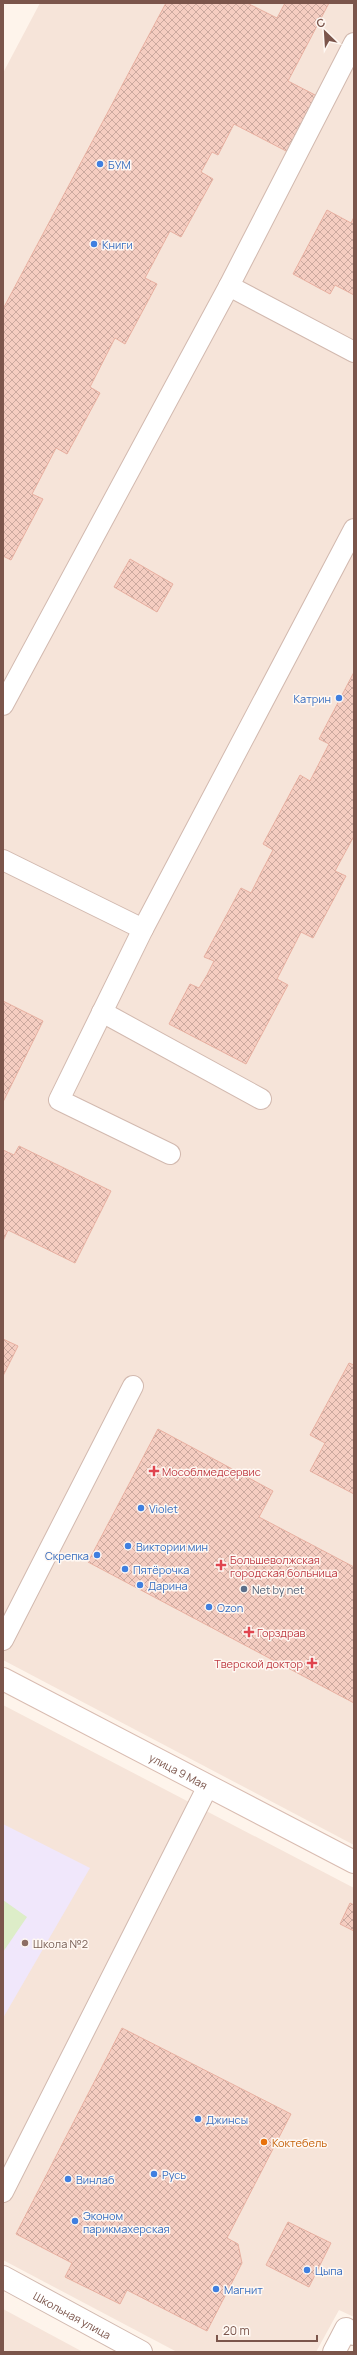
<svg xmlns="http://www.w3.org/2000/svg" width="357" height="2355" font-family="Manrope,sans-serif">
<defs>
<pattern id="building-cross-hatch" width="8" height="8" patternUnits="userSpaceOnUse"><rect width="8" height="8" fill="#f5cdc1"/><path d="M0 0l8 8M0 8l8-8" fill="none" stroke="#cba99f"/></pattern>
</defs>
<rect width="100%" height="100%" fill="#fef4eb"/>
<g fill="#f6e4d9">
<polygon points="40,3 354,3 354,1845 3,1660 3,73"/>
<polygon points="3,1705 354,1888 354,2317 339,2310 316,2352 177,2352 3,2260"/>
<polygon points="3,2309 83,2352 3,2352"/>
</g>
<polygon fill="#f0e7fb" points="3,1824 90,1868 3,2018"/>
<polygon fill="#ddedc8" points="3,1900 27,1917 3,1952"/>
<g fill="url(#building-cross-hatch)" stroke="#e8b0a1">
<polygon points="166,3 247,3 277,18 285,3 329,3 288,81 317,96 288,152 234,124 218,155 212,152 201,172 213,179 181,237 170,231 145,278 157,284 125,344 115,338 90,387 100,393 67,454 56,448 32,494 43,499 11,560 3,556 3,309"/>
<polygon points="327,210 351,223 354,217 354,295 335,285 330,294 293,274"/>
<polygon points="130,559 173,584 157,612 114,587"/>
<polygon points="354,672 354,836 335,871 346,876 313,938 301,932 277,979 288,985 246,1064 169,1024 190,984 199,988 207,975 214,961 204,957 241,888 251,893 262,871 273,850 263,844 300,775 310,781 329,744 319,739"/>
<polygon points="3,1001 43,1021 3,1102"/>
<polygon points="19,1146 111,1191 75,1263 8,1230 3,1241 3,1150 14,1155"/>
<polygon points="3,1339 18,1346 3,1376"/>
<polygon points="349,1363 354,1365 354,1494 310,1471 325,1443 310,1435"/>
<polygon points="158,1429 273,1491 259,1517 354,1567 354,1703 88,1562"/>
<polygon points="350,1903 354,1905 354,1931 340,1924"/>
<polygon points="122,2028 291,2114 227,2238 238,2244 242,2263 207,2331 127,2290 120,2304 65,2277 72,2263 16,2234"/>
<polygon points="288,2222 331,2243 309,2287 266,2265"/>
</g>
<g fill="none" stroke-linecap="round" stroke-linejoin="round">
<g stroke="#d2b9af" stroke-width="22">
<g id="lane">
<polyline points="354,43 229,286 354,352"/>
<polyline points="3,705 229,286"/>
<polyline points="3,860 143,929 354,529"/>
<polyline points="143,929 59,1100 170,1154"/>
<polyline points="102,1012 261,1099"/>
<polyline points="3,1640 133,1386"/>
<polyline points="3,2192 208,1786"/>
</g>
</g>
<g stroke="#d2b9af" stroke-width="24">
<g id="street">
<path id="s1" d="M3,2277l138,75"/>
<polyline points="334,2352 346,2329 354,2334"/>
</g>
</g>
<g stroke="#d9bcb1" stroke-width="24">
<g id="secondary">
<path id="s2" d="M3,1679l351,183"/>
</g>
</g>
<use href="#lane" stroke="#fff" stroke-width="20"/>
<use href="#street" stroke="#fff" stroke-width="22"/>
<use href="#secondary" stroke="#fff" stroke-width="22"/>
</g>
<g fill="#3f7fe0" stroke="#fff8f3" stroke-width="1.5">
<circle cx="100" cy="164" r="4"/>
<circle cx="94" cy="244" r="4"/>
<circle cx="339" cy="698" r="4"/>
<circle cx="141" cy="1508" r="4"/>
<circle cx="128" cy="1546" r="4"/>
<circle cx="97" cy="1555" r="4"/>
<circle cx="125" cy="1569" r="4"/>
<circle cx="140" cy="1585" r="4"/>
<circle cx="209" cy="1607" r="4"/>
<circle cx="198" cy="2119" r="4"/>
<circle cx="154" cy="2174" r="4"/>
<circle cx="68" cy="2179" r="4"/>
<circle cx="75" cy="2221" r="4"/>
<circle cx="307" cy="2270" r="4"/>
<circle cx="216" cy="2289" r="4"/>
</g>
<g fill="#e0444e" stroke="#fff8f3" stroke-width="1.5">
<path d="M152 1465h4v4h4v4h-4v4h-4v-4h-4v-4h4z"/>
<path d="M219 1559h4v4h4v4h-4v4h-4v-4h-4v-4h4z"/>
<path d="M247 1626h4v4h4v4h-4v4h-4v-4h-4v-4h4z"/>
<path d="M310 1657h4v4h4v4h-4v4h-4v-4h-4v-4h4z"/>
</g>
<circle fill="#5c6f8a" stroke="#fff8f3" stroke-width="1.5" cx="244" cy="1589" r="4"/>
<circle fill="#8d6e63" stroke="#fff8f3" stroke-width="1.5" cx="25" cy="1943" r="4"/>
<circle fill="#e8710a" stroke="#fff8f3" stroke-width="1.5" cx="264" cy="2142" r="4"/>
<g text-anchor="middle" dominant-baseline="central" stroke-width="3" stroke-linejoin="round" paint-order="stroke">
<g font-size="11" fill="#366cbe" stroke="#fff8f3" text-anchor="start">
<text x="108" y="164">БУМ</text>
<text x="102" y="244">Книги</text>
<text x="331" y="698" text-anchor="end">Катрин</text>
<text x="149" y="1508">Violet</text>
<text x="136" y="1546">Виктории мин</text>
<text x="89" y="1555" text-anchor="end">Скрепка</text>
<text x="133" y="1569">Пятёрочка</text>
<text x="148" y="1585">Дарина</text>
<text x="217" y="1607">Ozon</text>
<text x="206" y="2119">Джинсы</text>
<text x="162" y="2174">Русь</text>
<text x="76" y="2179">Винлаб</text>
<text x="83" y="2215">Эконом<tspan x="83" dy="13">парикмахерская</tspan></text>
<text x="315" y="2270">Цыпа</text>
<text x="224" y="2289">Магнит</text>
</g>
<g font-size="11" fill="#be3a42" stroke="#fff8f3" text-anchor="start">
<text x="162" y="1471">Мособлмедсервис</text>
<text x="230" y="1559">Большеволжская<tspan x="230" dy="13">городская больница</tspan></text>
<text x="257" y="1632">Горздрав</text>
<text x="303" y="1663" text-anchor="end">Тверской доктор</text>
</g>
<g font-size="11" fill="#4e5e75" stroke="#fff8f3" text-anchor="start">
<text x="252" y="1589">Net by net</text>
</g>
<g font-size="11" fill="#7b554b" stroke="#fff8f3">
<text stroke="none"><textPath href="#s2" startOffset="198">улица 9 Мая</textPath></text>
<text stroke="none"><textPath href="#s1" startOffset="79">Школьная улица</textPath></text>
</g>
<g font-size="11" fill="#785e54" stroke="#fff8f3" text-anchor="start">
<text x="33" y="1943">Школа №2</text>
</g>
<g font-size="11" fill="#c56008" stroke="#fff8f3" text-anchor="start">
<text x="272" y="2142">Коктебель</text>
</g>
</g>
<rect width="357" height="2355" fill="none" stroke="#7b554b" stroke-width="8"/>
<g transform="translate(325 32) rotate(335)" stroke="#fff8f3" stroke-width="3" paint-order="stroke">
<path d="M0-3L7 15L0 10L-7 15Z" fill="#7b554b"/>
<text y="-6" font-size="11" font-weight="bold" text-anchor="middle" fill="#7b554b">С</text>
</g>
<path d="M217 2335v6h100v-6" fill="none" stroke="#7b554b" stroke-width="2"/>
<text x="223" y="2335" font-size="12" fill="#7b554b" stroke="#fff8f3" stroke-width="3" paint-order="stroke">20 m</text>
</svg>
